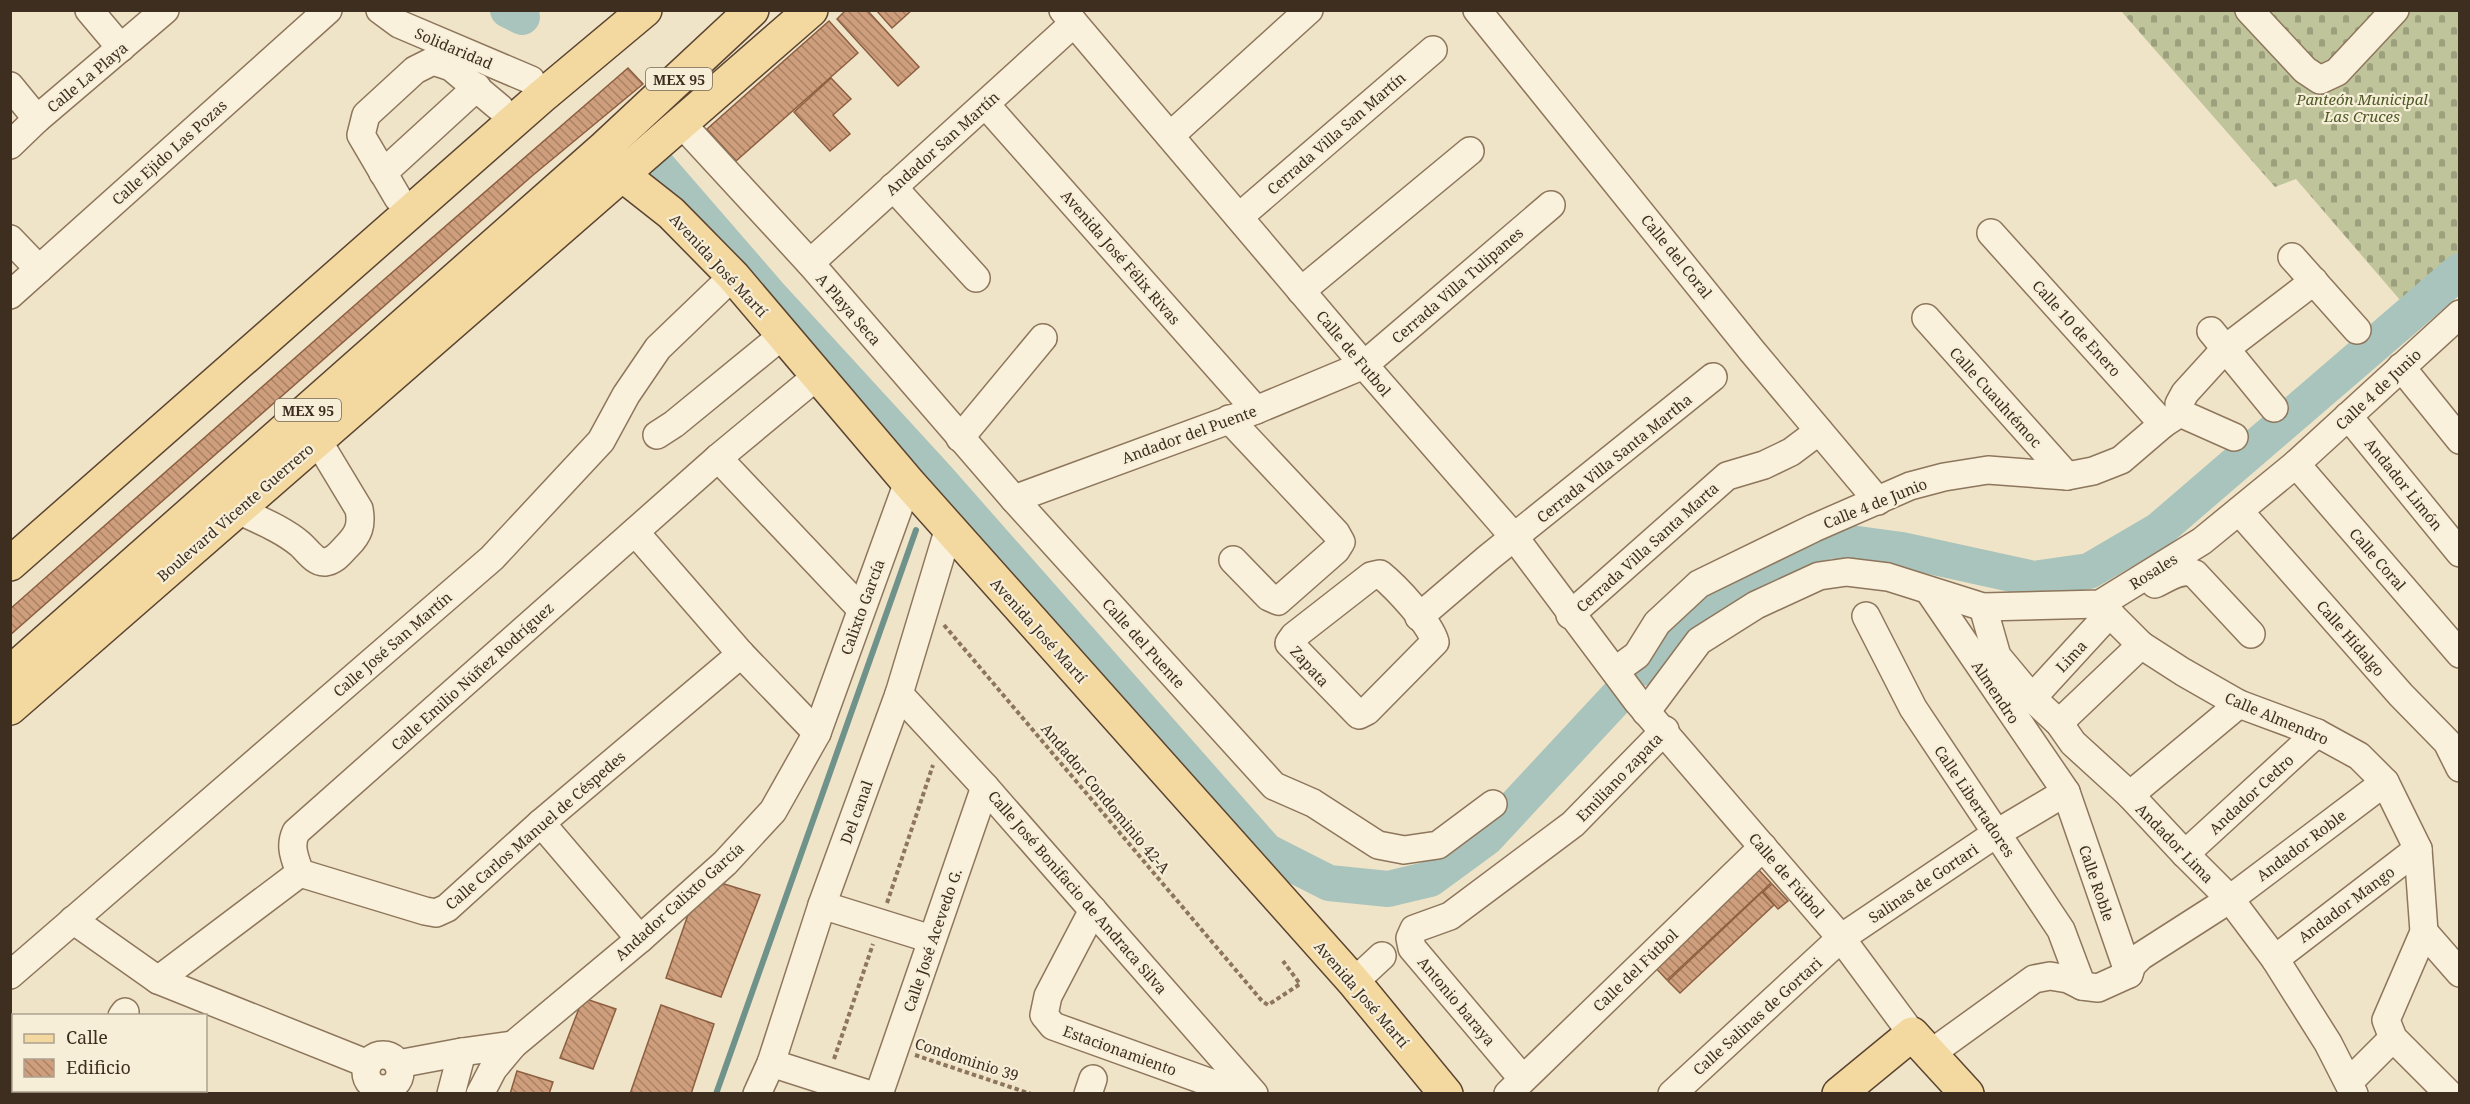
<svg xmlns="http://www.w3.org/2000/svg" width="2470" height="1104" font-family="'Noto Serif',serif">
<defs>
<pattern id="cemetery-stones" width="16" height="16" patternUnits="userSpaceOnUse" patternTransform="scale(1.5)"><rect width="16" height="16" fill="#bfc49a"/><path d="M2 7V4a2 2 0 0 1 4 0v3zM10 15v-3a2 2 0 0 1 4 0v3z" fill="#9ca07d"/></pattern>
<pattern id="building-back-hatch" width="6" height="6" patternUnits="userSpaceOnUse" patternTransform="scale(1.5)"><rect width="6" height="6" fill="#cf9f7d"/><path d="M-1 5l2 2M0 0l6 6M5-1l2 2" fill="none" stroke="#a98266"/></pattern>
</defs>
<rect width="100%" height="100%" fill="#f0e4c8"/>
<polygon fill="url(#cemetery-stones)" points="2121,11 2459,11 2459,260 2406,307 2296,179 2275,187"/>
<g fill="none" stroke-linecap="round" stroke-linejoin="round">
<g stroke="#6f938a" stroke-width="6">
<polyline points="935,483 937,478"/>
<polyline points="716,1094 916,530"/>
</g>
<g stroke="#a9c4bc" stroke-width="36">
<polyline points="508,10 522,17"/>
<polyline points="655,163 772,298 937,478 1266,851 1329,883 1388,889 1430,879 1486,838 1619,695"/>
<polyline points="1642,668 1738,586 1828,540 1902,550 2034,579 2089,571 2159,530 2460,271"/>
</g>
</g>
<g fill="url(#building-back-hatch)" stroke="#8d5f41" stroke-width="1.5">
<polygon points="846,10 867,10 919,67 898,86 837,19"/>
<polygon points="876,10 912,10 892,28"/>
<polygon points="829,21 858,53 736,161 707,129"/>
<polygon points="628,68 643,84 532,176 10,635 10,609 380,283"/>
<polygon points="831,78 851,99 833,115 850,134 830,151 794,112"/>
<polygon points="1757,868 1771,883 1667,980 1653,965"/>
<polygon points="721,883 760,895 721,997 666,978 689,912"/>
<polygon points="1772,884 1788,901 1778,909 1763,892"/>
<polygon points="1762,892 1774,905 1680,993 1668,981"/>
<polygon points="583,998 616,1009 593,1069 560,1058"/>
<polygon points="661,1005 714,1024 691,1094 630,1094"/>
<polygon points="517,1071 553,1082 549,1094 510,1094"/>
</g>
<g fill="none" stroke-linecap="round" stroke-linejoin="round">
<g stroke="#8d765c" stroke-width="30">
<g id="minor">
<polyline points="89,10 121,48"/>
<polyline points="380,10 399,24 531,80"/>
<polyline points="1063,10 1364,365 1515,538 1637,701 1841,938 1912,1034"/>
<polyline points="1477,10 1752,351 1878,501"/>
<polyline points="2249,10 2305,70 2320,80 2337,72 2395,10"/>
<polyline points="10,86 37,119"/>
<polyline points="986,105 1256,410"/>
<polyline points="681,123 810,263 1014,499 1274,786 1313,803 1378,845 1404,850 1438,845 1493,804"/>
<polyline points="1171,135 1309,10"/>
<polyline points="10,145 37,119 165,10"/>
<polyline points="383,173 477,87"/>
<polyline points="893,187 976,278"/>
<polyline points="398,198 361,135 366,115 415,70 433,61 451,67 500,108"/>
<polyline points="1239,217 1433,50"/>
<polyline points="1991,233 2163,424"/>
<polyline points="10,239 39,269"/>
<polyline points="2292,257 2357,330"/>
<polyline points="810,263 1074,23"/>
<polyline points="1301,291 1470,151"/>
<polyline points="10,295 328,10"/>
<polyline points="1926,318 2067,476"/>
<polyline points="2211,331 2274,408"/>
<polyline points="2401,367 2460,440"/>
<polyline points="2180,413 2179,404 2185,393 2225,349 2314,281"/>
<polyline points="2348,416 2460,553"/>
<polyline points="1229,419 1336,533 1341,542 1336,550 1278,601 1269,597 1233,560"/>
<polyline points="657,435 674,424 784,334"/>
<polyline points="960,438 1043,338"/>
<polyline points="718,458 861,609"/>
<polyline points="2296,464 2460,654"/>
<polyline points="1014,499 1256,410 1364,365 1551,205"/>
<path d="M238,510c21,10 44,19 62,34 7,6 15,19 25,18 10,-1 16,-10 22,-16 12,-12 15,-21 12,-37l-41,-68"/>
<polyline points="2239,511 2401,695 2447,742 2460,768"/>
<polyline points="635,532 741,654 817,733"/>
<path d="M1380,574c16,13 50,49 55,68l-68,69 -8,4 -70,-72 5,-7 77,-60z"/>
<path d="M2155,584c13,-6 27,-17 40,-10l56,60"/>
<polyline points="1929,591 2066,792 2129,974"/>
<polyline points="2100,604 2141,645 2183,672 2239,704 2317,733 2359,756 2385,782 2418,849 2424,932 2386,1020 2393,1038 2449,1094"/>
<polyline points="1983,607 1997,656 2032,698 2059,723 2073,743 2130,795 2185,854 2230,899 2275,959 2328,1043 2354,1094"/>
<polyline points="1570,615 1727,476 1764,465 1791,452 1819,431"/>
<polyline points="1866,616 1913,708 2061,930 2082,986"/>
<polyline points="1419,617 1488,558 1713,377"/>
<polyline points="1615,671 1637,655 1657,623 1699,584 1814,528 1910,486 1944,477 1988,470 2067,476 2093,471 2121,460 2163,424 2180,413 2234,437"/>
<polyline points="899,694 985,787 1254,1094"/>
<polyline points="2032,698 2110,613"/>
<polyline points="1646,712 1699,641 1756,605 1819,576 1847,572 1888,577 1983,607 2100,604 2202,541 2296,464 2460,314"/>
<polyline points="2059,723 2141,645"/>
<polyline points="2130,795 2239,704"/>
<polyline points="541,823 640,939"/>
<polyline points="2185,854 2317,733"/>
<path d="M300,873c-5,-15 -11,-26 -4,-41l422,-374 99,-82"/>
<polyline points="300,873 425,911 436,913 447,908 541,823 741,654"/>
<polyline points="822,905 931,939"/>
<polyline points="1093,910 1048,996 1044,1015 1053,1026 1242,1094"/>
<polyline points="73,920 158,980 368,1064"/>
<polyline points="2424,932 2460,973"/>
<polyline points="2275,959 2418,849"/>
<polyline points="10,975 492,558 601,441 626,395 658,348 733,276"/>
<polyline points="158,980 300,873"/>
<polyline points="1354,982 1382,956"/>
<polyline points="122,1016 125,1012"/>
<polyline points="1930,1054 2034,979 2050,976 2068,979 2082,986 2098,988 2129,974 2132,965 2141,956 2230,899 2385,782"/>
<circle cx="383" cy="1072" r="17"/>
<polyline points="771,1063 868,1094"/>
<polyline points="398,1064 462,1052 513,1045"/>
<polyline points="1522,1078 1412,948 1410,938 1414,929 1450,916 1573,824 1665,730"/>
<polyline points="2349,1082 2393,1038"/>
<polyline points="46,1094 49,1090"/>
<polyline points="451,1094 462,1052"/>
<polyline points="480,1094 493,1069 513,1045 640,939 725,863 773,811 817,733 908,482"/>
<polyline points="757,1094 771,1063 822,905 899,694 949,528"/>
<polyline points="879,1094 985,787"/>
<polyline points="1088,1094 1093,1079"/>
<polyline points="1508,1094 1763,847"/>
<polyline points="1672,1094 1841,938 1997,833 2066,792"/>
</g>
</g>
<g stroke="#5b4430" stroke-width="36">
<g id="major">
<polyline points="624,176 671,213 733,276 908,482 1354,982 1446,1094"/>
<polyline points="10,564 541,97 645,10"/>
<polyline points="10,673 605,147 752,10"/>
<polyline points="10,708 811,10"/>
<polyline points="1839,1094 1912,1034 1967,1094"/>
</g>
</g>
<g stroke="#8d765c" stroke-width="4" stroke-dasharray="4.5 3" stroke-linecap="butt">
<polyline points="944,625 1262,1001 1268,1005 1300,984 1283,961"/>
<polyline points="887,903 933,765"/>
<polyline points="915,1055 1031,1094"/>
<polyline points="834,1059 873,944"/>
</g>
<use href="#minor" stroke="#faf1dc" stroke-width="27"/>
<use href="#major" stroke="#f3d9a0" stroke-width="33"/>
</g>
<g text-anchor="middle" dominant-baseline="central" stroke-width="4.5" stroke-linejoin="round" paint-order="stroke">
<g fill="#f7eed8" stroke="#756857" stroke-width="1.5">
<rect x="646" y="68" width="66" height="22" rx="4.5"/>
<rect x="275" y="399" width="66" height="22" rx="4.5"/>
</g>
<g font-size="14" font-weight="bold" fill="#3d2e20">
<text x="679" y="79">MEX 95</text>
<text x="308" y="410">MEX 95</text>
</g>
<g font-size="15" fill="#3d2e20" stroke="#f7eed8">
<text transform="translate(454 48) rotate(23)">Solidaridad</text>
<text transform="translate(87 77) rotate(-40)">Calle La Playa</text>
<text transform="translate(1336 133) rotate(-41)">Cerrada Villa San Martín</text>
<text transform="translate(942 143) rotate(-42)">Andador San Martín</text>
<text transform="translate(169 152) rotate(-42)">Calle Ejido Las Pozas</text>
<text transform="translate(1677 256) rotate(51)">Calle del Coral</text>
<text transform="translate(1121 257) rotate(49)">Avenida José Félix Rivas</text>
<text transform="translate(719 265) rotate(47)">Avenida José Martí</text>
<text transform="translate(1457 285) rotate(-41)">Cerrada Villa Tulipanes</text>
<text transform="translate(849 309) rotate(49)">A Playa Seca</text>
<text transform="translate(2077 328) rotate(48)">Calle 10 de Enero</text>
<text transform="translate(1354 353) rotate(50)">Calle de Futbol</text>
<text transform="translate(2378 389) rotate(-43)">Calle 4 de Junio</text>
<text transform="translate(1996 397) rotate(48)">Calle Cuauhtémoc</text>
<text transform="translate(1189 434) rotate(-20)">Andador del Puente</text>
<text transform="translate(1614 458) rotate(-39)">Cerrada Villa Santa Martha</text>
<text transform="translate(2404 484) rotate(51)">Andador Limón</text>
<text transform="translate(1875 503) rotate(-22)">Calle 4 de Junio</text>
<text transform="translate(235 512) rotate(-41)">Boulevard Vicente Guerrero</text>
<text transform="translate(1647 547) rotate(-42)">Cerrada Villa Santa Marta</text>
<text transform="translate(2378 559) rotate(49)">Calle Coral</text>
<text transform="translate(2153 571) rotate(-32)">Rosales</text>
<text transform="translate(862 607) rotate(-70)">Calixto García</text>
<text transform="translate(1039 630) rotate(48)">Avenida José Martí</text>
<text transform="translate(2351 638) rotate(49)">Calle Hidalgo</text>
<text transform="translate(1144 643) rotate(48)">Calle del Puente</text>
<text transform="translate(392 644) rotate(-41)">Calle José San Martín</text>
<text transform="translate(2071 656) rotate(-47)">Lima</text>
<text transform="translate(1310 666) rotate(48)">Zapata</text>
<text transform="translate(472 676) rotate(-42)">Calle Emilio Núñez Rodríguez</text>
<text transform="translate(1996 692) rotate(56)">Almendro</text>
<text transform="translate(2277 718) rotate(23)">Calle Almendro</text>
<text transform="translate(1619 777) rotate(-46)">Emiliano zapata</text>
<text transform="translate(2251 794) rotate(-43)">Andador Cedro</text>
<text transform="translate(1106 798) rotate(50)">Andador Condominio 42-A</text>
<text transform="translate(1975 801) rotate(56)">Calle Libertadores</text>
<text transform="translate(856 812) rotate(-70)">Del canal</text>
<text transform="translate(535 830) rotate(-41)">Calle Carlos Manuel de Céspedes</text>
<text transform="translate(2175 843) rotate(46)">Andador Lima</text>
<text transform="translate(2301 845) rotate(-37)">Andador Roble</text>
<text transform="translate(1787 875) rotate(49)">Calle de Fútbol</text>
<text transform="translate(1923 883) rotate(-34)">Salinas de Gortari</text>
<text transform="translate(2097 883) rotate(71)">Calle Roble</text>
<text transform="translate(1078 892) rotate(49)">Calle José Bonifacio de Andraca Silva</text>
<text transform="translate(679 901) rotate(-42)">Andador Calixto García</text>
<text transform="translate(2346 904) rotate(-37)">Andador Mango</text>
<text transform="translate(932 940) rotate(-71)">Calle José Acevedo G.</text>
<text transform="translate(1635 970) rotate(-44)">Calle del Fútbol</text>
<text transform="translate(1362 994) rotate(49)">Avenida José Martí</text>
<text transform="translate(1457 1001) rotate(50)">Antonio baraya</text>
<text transform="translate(1757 1016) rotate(-42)">Calle Salinas de Gortari</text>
<text transform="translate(1120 1050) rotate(20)">Estacionamiento</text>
<text transform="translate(967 1059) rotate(18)">Condominio 39</text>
</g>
<g font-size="15" font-style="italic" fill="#4d5a26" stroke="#f7eed8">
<text x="2362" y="99">Panteón Municipal<tspan x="2362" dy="17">Las Cruces</tspan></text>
</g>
</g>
<rect width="2470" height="1104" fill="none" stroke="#3d2e20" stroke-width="24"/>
<rect x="12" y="1014" width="195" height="78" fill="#f7eed8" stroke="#ada18e" stroke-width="1.5"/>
<rect x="24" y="1034" width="30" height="9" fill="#f3d9a0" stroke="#ada18e" stroke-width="1.5"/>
<text x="66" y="1044" font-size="18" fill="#3d2e20">Calle</text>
<rect x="24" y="1059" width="30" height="18" fill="url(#building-back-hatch)" stroke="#ada18e" stroke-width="1.5"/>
<text x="66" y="1074" font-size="18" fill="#3d2e20">Edificio</text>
</svg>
